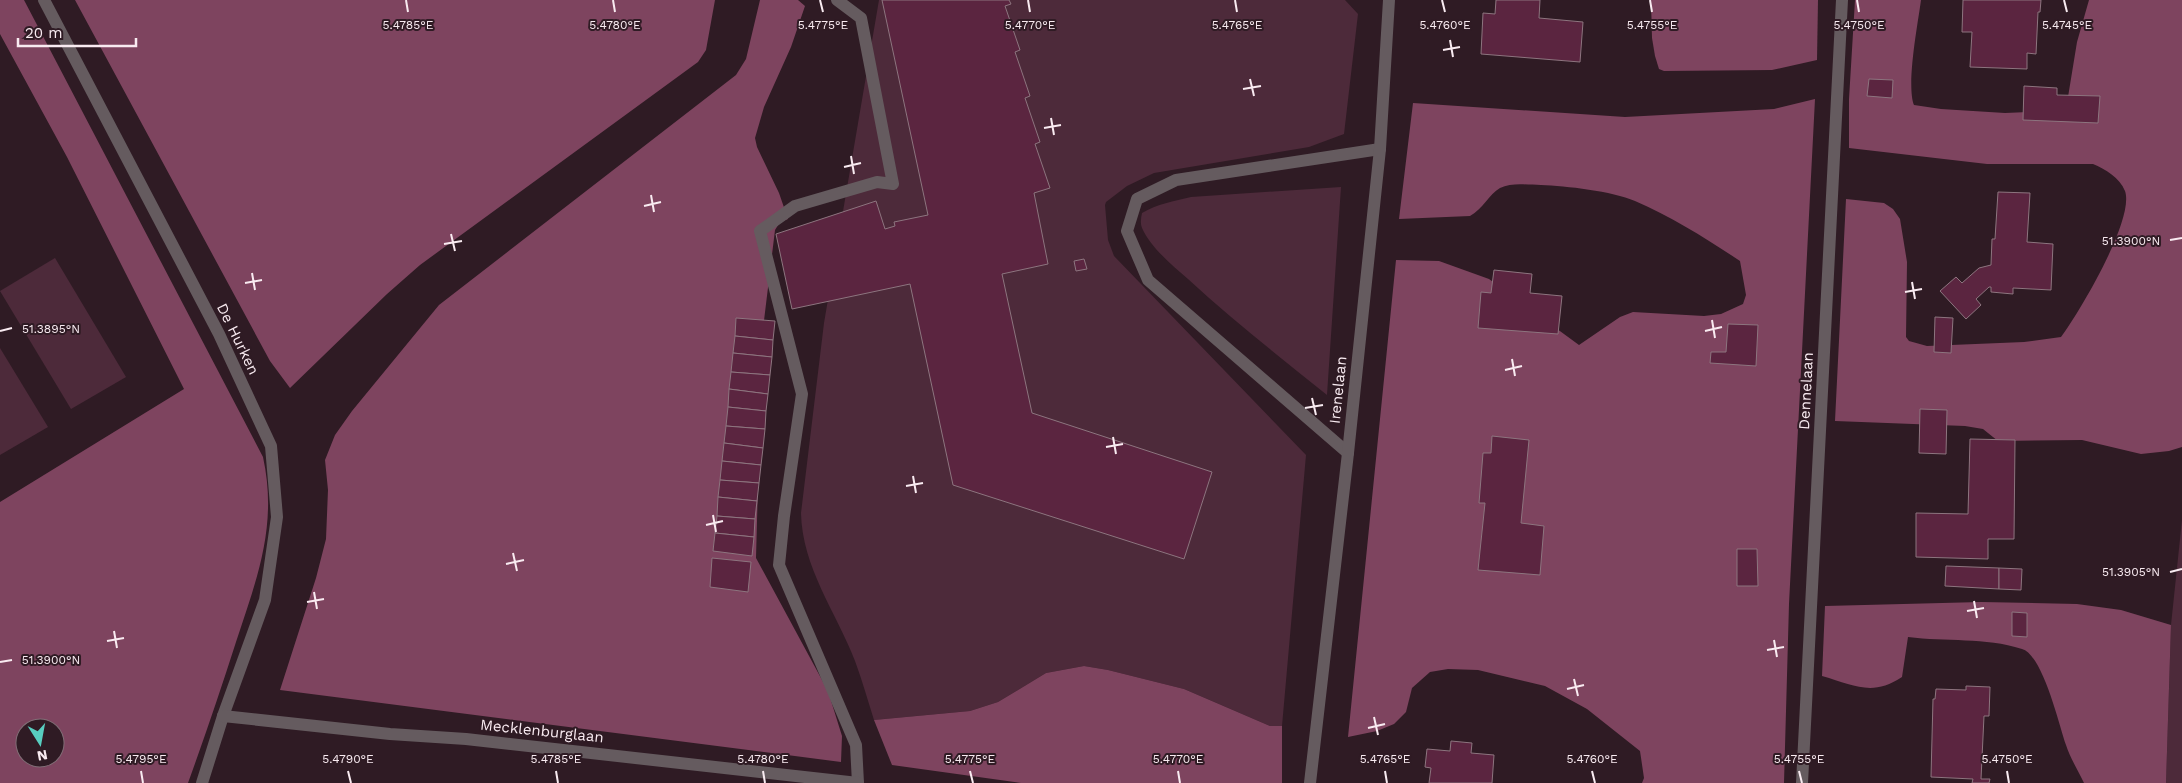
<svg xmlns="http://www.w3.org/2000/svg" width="2182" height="783" font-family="'Work Sans',sans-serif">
<rect width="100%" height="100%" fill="#2f1b24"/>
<g fill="#4d2a3a">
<path d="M879,0h466l13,14 -14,120 -35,13 -155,26 -27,13 -21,16 -1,3 3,35 6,16 192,199 -24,271h-12l-86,-37 -76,-19 -24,-4 -38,7 -48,29 -28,9 -96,9c-6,-19 -12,-40 -19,-59 -19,-49 -53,-94 -54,-148l23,-190z"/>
<path d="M1341,187l-14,208c-47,-38 -95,-75 -139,-116 -16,-14 -37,-31 -46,-51 -2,-5 -1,-10 0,-15 15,-9 32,-12 49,-16z"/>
<polygon points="55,258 126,377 71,409 0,291"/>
<polygon points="0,348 48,427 0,455"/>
<polygon points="2182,520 2182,783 2166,783 2171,625"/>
</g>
<g fill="#7e445f" fill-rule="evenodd">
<path d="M0,0h24l239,457c15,69 -6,121 -27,185 -15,47 -31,94 -48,141h-188v-281l184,-113 -117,-232 -67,-123zM25,728h30v30h-30z"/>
<polygon points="75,0 715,0 706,50 698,62 420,265 387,294 290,388 270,361"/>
<polygon points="760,0 798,0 805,6 791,47 764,107 755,138 757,147 779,193 788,219 780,222 775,230 762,337 756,558 828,691 842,736 841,762 280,690 316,578 326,539 328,490 325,460 335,435 352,411 439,305 736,75 746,59"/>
<polygon points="1651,0 1818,0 1817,60 1772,70 1664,71 1659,69 1655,56 1652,38"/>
<path d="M1855,0h66c-3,23 -15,85 -7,105l27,4 64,4 47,-2 16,-14 9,-55 12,-42h93v447l-13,4 -28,3 -59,-14 -84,1 -15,-12 -18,-3 -130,-5 11,-222 38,4 9,6 7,10 7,43 -1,75 3,4 18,5 97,-4 37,-5c18,-24 74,-118 64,-146 -5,-13 -20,-22 -32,-27h-106l-138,-16v-49z"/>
<path d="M1815,99l-26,505 -5,179h-142l2,-5 -4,-27 -53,-42 -42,-23 -67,-16 -30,-1 -18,3 -18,16 -6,24 -12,12 -17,7 -29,6 48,-477 43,1 50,18 90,66 41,-28 13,-5 71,4 17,-2 22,-10 3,-9 -6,-34c-33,-22 -68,-44 -105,-60 -23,-10 -69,-15 -94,-16 -13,0 -29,-3 -41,3 -11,6 -17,21 -30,28l-71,3 14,-116 212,14 149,-8z"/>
<path d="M1981,602l96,2 44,6 50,15 -5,158h-82c-6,-13 -14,-25 -18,-38 -7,-20 -23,-90 -44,-96 -37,-12 -76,-7 -114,-12l-6,40c-30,20 -48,8 -80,-1l3,-70z"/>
<polygon points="1084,666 1108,670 1184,689 1270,726 1282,726 1282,783 1021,783 892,765 874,720 970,711 998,702 1046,673"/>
</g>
<g fill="#5b2540" stroke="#8d757f">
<polygon points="882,0 1009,0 1011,4 1005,6 1020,50 1015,52 1030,96 1025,98 1040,142 1035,144 1050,188 1034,193 1048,264 1002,274 1032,413 1212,472 1184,559 953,485 910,284 792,309 776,234 876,201 885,229 895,226 894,222 928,215"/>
<polygon points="1496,0 1540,0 1539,18 1583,22 1580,62 1481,54 1483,13 1495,14"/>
<polygon points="1963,0 2041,0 2040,12 2038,12 2036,54 2027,53 2027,69 1970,67 1972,32 1962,32"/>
<polygon points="1869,79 1893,80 1892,98 1867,96"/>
<polygon points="2024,86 2057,88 2057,95 2100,96 2098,123 2023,120"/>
<polygon points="1998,192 2030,193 2027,242 2053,244 2051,290 2013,288 2013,294 1991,292 1991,287 1989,287 1976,299 1981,305 1966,319 1940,291 1956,277 1962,283 1979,268 1991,265 1992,239 1995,239"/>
<polygon points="1084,259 1087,269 1076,271 1074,261"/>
<polygon points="1494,270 1532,274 1530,293 1562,296 1558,334 1478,328 1481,292 1491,293"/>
<polygon points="1935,317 1953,318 1951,353 1934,352"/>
<polygon points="736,318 775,321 773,340 735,336"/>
<polygon points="1728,324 1758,325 1756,366 1710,363 1711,352 1726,352"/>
<polygon points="735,336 773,340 772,357 733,353"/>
<polygon points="733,353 772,357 770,375 731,372"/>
<polygon points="731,372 770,375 768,394 729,389"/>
<polygon points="729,389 768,394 766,411 728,407"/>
<polygon points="728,407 766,411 765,429 726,426"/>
<polygon points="1920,409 1947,410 1946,454 1919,453"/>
<polygon points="726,426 765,429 763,448 724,443"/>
<polygon points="1492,436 1529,440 1521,523 1544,526 1540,575 1478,570 1485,503 1479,503 1483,453 1491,453"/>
<polygon points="1970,439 2015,440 2014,539 1988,539 1988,559 1916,557 1916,513 1968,514"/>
<polygon points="724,443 763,448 761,465 722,461"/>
<polygon points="722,461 761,465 759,483 720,480"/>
<polygon points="720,480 759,483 757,501 718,497"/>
<polygon points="718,497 757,501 755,519 717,516"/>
<polygon points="717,516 755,519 754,537 715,533"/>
<polygon points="715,533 754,537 752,556 713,551"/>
<polygon points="1737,549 1757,549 1758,586 1737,586"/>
<polygon points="712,558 751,562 748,592 710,587"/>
<polygon points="1946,566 1999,568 1999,589 1945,586"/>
<polygon points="1999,568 2022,569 2021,590 1999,589"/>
<polygon points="2012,612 2027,613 2027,637 2012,636"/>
<polygon points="1966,686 1990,687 1989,716 1984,716 1981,779 1990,779 1989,783 1972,783 1973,779 1931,777 1933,699 1935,699 1936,689 1966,690"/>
<polygon points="1451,741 1472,743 1471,753 1494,755 1492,783 1429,783 1431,768 1425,767 1427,749 1450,751"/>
</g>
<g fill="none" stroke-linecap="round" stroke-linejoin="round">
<g stroke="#655b5f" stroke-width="12">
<polyline points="837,0 861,18 893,184 877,182 795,206 760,231 802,394 784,516 779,565 856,745 858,783"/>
<polyline points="1348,453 1148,280 1127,231 1137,199 1176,180 1380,149"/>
</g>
<g stroke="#655b5f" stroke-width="12">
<polyline points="44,0 219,334 271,446 277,517 265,600 223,716 202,783"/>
<polyline points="223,716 390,734 466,739 858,783"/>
<polyline points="1310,783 1348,453 1380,149 1389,0"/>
<polyline points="1802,783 1842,0"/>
</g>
</g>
<path fill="none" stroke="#f9ebf1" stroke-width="2" d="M406,0l2,12M613,0l2,12M820,0l3,12M1028,0l2,12M1235,0l2,12M1442,0l3,12M1650,0l2,12M1857,0l2,12M2064,0l3,12M1450,40l3,17M1443,50l17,-3M1250,79l4,17M1243,89l18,-3M1051,118l3,17M1044,128l17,-3M851,156l3,18M844,167l17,-4M651,195l3,17M644,206l17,-4M451,234l4,17M2170,240l12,-2M444,244l18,-3M252,273l3,17M1912,282l3,17M245,283l17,-3M1905,292l17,-3M1712,320l3,18M0,331l12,-3M1705,331l17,-4M1512,359l3,17M1505,370l17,-4M1312,398l4,17M1305,408l18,-3M1113,437l3,17M1106,447l17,-3M913,476l3,17M906,486l17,-3M713,515l3,17M706,525l17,-4M513,553l4,18M506,564l18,-4M2170,572l12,-3M314,592l3,17M1974,601l3,17M307,602l17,-3M1967,611l17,-3M114,631l3,17M1774,640l3,17M107,641l17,-3M1767,650l17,-3M0,662l12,-2M1574,679l4,17M1567,689l17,-4M1374,717l4,18M1368,728l17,-4M141,771l2,12M348,771l3,12M556,771l2,12M763,771l2,12M970,771l3,12M1178,771l2,12M1385,771l2,12M1592,771l3,12M1799,771l3,12M2007,771l2,12"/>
<g text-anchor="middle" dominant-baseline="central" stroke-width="4" stroke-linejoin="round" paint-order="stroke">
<g font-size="15" fill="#f9ebf1" stroke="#2f1b24">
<text transform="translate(238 339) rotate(64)">De Hurken</text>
<text transform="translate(1338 390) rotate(-84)">Irenelaan</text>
<text transform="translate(1806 391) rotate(-87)">Dennelaan</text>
<text transform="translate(542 731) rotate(6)">Mecklenburglaan</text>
</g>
</g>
<g font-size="12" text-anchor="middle" fill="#f9ebf1" stroke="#2f1b24" stroke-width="4" stroke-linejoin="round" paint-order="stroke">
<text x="408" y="29">5.4785°E</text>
<text x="615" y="29">5.4780°E</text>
<text x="823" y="29">5.4775°E</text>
<text x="1030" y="29">5.4770°E</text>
<text x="1237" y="29">5.4765°E</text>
<text x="1445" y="29">5.4760°E</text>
<text x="1652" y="29">5.4755°E</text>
<text x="1859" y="29">5.4750°E</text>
<text x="2067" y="29">5.4745°E</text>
<text x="2131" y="245">51.3900°N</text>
<text x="51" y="333">51.3895°N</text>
<text x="2131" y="576">51.3905°N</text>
<text x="51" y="664">51.3900°N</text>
<text x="141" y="763">5.4795°E</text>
<text x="348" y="763">5.4790°E</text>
<text x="556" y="763">5.4785°E</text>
<text x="763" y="763">5.4780°E</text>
<text x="970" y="763">5.4775°E</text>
<text x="1178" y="763">5.4770°E</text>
<text x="1385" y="763">5.4765°E</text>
<text x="1592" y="763">5.4760°E</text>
<text x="1799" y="763">5.4755°E</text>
<text x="2007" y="763">5.4750°E</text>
</g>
<g transform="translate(40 743) rotate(169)"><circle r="24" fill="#2f1b24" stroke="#806e76"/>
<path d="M0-4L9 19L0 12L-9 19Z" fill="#58cec0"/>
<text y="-8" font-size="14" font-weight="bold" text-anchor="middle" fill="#f9ebf1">N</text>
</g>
<path d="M18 38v8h118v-8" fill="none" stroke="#f9ebf1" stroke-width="2.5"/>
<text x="25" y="38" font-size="15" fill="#f9ebf1" stroke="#2f1b24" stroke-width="4" paint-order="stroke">20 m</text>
</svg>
